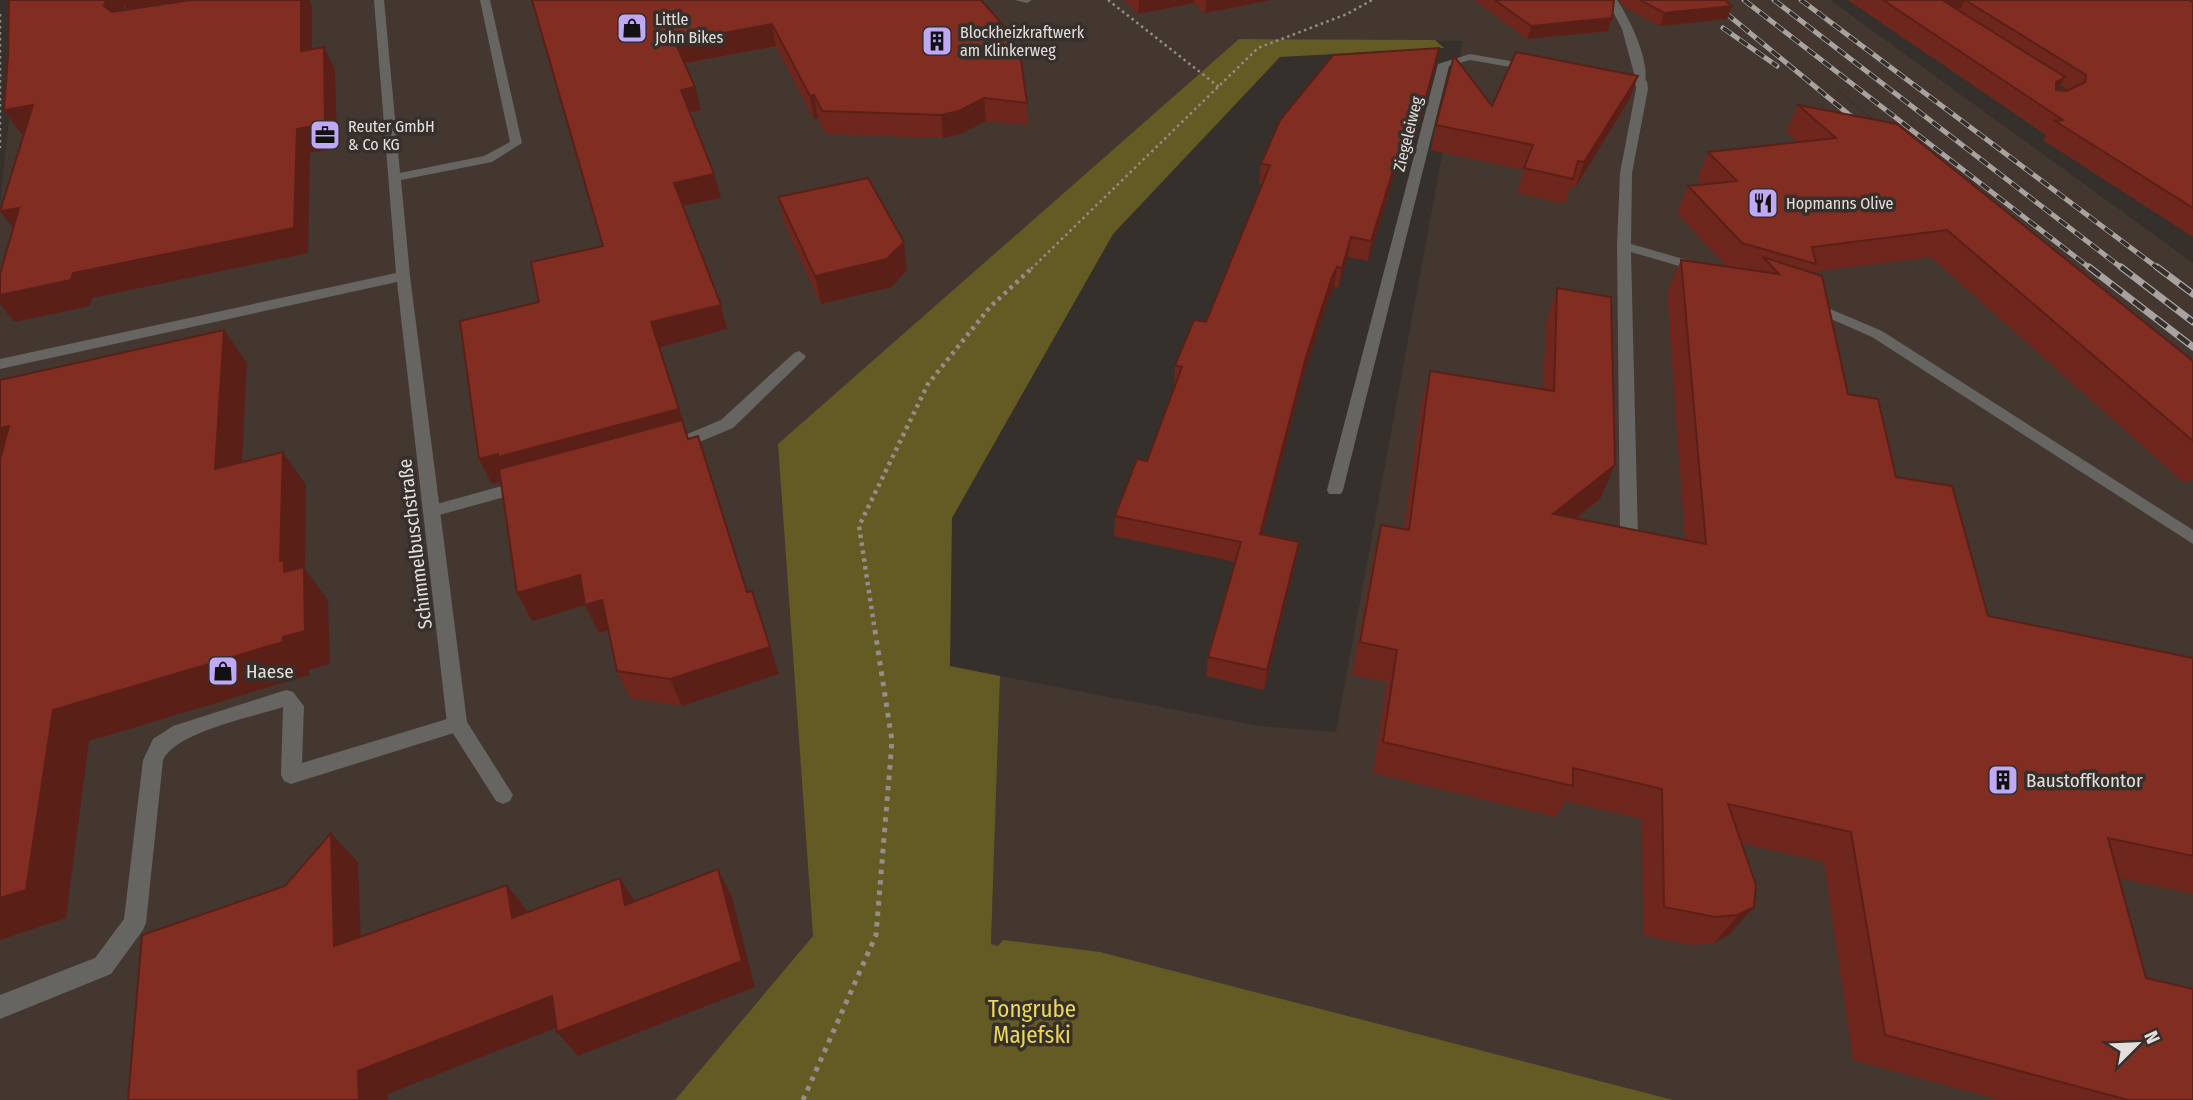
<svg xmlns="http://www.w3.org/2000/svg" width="2193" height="1100" font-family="'Fira Sans Condensed',sans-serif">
<rect width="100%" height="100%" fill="#36302c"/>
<polygon fill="#433730" points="15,0 1830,0 2193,263 2193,381 1816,72 2193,391 2193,1100 1574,1100 991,944 1000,676 1259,726 1336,732 1463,41 1239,39 779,444 813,936 675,1100 0,1100 0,204 19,26"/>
<polygon fill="#645a23" points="1239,39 1435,40 1444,48 1280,57 1113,234 952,518 950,666 1000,676 991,944 998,946 1003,940 1100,952 1673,1100 675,1100 813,936 778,444"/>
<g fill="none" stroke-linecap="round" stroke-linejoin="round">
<g stroke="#948e8b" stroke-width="2.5" stroke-dasharray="2.5 3.5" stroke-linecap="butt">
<polyline points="1108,0 1219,87"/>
<polyline points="0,14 0,148"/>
<polyline points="1031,269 1258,48 1347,14 1372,0"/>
</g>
<polyline stroke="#948e8b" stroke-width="4.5" stroke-dasharray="3.5 4.5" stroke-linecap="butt" points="874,625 859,526 928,384 990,307 1033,267"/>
<polyline stroke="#948e8b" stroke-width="5" stroke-dasharray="4.5 6" stroke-linecap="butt" points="803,1100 876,935 892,741 874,624"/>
<g fill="#676562" fill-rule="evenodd">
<polygon points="1641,78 1647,81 1648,89 1632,173 1631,244 1708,266 1710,269 1703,273 1631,252 1638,538 1635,543 1623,543 1620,538 1617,246 1620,173 1636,89 1635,81"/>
<polygon points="1809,300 1882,331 2193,530 2193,544 1872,337 1804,307 1804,301"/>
<polygon points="799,351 806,356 804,359 733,428 685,448 673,448 671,444 673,440 721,420 794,353"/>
<polygon points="524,480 532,486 530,490 432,517 424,511 426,507"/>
<path d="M286,690l7,2 11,14 -2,57 155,-47 7,2 3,6 -3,6 -7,2 -166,52 -7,-3 -3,-6 2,-68c-30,10 -107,25 -120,53l-17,163 -3,7 -32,44 -111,45v-24l95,-37 29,-39 19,-159 10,-21 20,-13z"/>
</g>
<g fill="#676562" fill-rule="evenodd">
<polygon points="374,0 384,0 400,173 484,156 510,142 480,0 490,0 522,143 492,162 401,180 410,276 467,722 513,795 510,801 503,804 496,801 447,724 397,282 0,369 0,359 396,273"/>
<polygon points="1015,0 1032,0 1027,3"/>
<path d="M1607,0h10c13,19 33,61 28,83l-32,-2 -6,-3 6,-3 22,2 -13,-48z"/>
<polygon points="1470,54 1533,65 1539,68 1533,71 1470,60 1449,66 1343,490 1341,494 1329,494 1327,490 1438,64"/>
</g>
<g stroke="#a8a2a0" stroke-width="5">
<g id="rail-far1">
<polyline points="1710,0 1864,127"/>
<polyline points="1744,0 2091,269"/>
<polyline points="1774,0 2123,269"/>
<polyline points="1801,0 2159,269"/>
<polyline points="1723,28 1777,66"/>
</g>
</g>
<g stroke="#a8a2a0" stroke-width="7">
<g id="rail">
<polyline points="2089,267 2193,347"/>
<polyline points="2121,267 2193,322"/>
<polyline points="2157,267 2193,294"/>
</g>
</g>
<use href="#rail-far1" stroke="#36302c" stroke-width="3.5" stroke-dasharray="10" stroke-linecap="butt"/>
<use href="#rail" stroke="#36302c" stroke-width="4.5" stroke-dasharray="14" stroke-linecap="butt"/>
</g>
<g fill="#6f271d" fill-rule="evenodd">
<polygon points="532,0 981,0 1027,103 1028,125 986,121 961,134 943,138 826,134 818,118 814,119 776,46 684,64 701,110 690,112 714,174 721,198 683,206 721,305 727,329 660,347 688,439 779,674 682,706 630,698 617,671 608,630 599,633 585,605 532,621 500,481 492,484 479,459 539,302 603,246"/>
<polygon points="1124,0 1271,0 1205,13 1194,3 1138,14"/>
<polygon points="1474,0 1614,0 1612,18 1608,31 1527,39"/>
<polygon points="1619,0 1725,0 1732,6 1727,19 1660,26 1624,7"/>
<path d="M1848,0h345v237l-150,-97 3,-5zM2061,85l7,5h-11z"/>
<polygon points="1439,48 1414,147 1403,145 1368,261 1348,257 1338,287 1334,287 1329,297 1303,377 1262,534 1295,562 1264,690 1206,676 1208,657 1236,562 1114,536 1115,516 1147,461 1175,386 1174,385 1175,365 1206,322 1262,184 1259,183 1261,164"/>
<polygon points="1638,76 1629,100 1575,188 1570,187 1565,204 1517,193 1524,170 1431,150 1436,125"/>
<polygon points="1798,105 2193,361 2193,480 2183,482 1931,257 1811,272 1848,394 1896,477 1988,616 2193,658 2193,894 2119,878 2146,978 2193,1100 2000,1100 1853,1060 1824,862 1741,843 1756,885 1729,935 1714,943 1692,945 1643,935 1642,819 1565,801 1556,817 1373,773 1387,682 1352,675 1373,558 1381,525 1404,529 1421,404 1430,371 1543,390 1546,322 1557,288 1600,499 1576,518 1685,540 1667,293 1681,260 1726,266 1677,213 1688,186 1702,184 1697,179 1708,152 1798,142 1786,131"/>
<polygon points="778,197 907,270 892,287 821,304 785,225"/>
</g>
<g fill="#5a2018">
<polygon points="106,0 277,0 134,22 125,5 117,28 104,6"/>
<polygon points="301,0 309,0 312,6 312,74 301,51"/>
<polygon points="1139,0 1194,0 1194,3 1138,14"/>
<polygon points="1206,0 1271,0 1205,13"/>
<polygon points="1939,0 1997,0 1965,0 1961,8 1932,15"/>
<polygon points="1732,6 1727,19 1660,26 1664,13"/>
<polygon points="1612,18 1608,31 1527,39 1531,26"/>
<polygon points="772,24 776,46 680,64 675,42"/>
<polygon points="324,47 335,70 337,148 310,153 308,253 92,298 90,306 14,322 0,304 0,295 297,129"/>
<polygon points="1439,48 1435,67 1414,147 1418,128"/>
<polygon points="1638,76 1629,100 1575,188 1584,162"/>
<polygon points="2065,77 2054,96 2056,82"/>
<polygon points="695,87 701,110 687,113 681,90"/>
<polygon points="814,95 818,118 814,119 810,96"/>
<polygon points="984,98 986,121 961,134 943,138 941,115"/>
<polygon points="33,105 50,129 21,134 4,110"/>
<polygon points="1407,126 1403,145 1368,261 1371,241"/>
<polygon points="714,174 721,198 681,206 674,183"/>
<polygon points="19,208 19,236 0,211"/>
<polygon points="1351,237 1348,257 1338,287 1342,268"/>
<polygon points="904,242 907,270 892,287 821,304 815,276"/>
<polygon points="1337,267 1334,287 1329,297 1303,377 1257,554 1260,534 1306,357 1332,277"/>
<polygon points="721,305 727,329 660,347 697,467 509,479 492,484 479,459 498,454 651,322"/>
<polygon points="224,330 247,363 240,503 215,469"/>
<polygon points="9,426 0,462 0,428"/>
<polygon points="283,452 306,485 305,569 328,600 330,664 309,670 309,675 89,741 66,918 0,940 0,898 53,710 280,561"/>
<polygon points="1615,465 1600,499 1539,547 1553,514"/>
<polygon points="1299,542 1295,562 1264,690 1267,670"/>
<polygon points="580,575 602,600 615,628 599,633 585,605 532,621 517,593"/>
<polygon points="752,591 779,674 682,706 670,679"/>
<polygon points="331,833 358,862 362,972 334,946"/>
<polygon points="718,869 732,897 755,987 578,1056 557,1032"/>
<polygon points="620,878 638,906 625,905"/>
<polygon points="507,885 529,913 512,918"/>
<polygon points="1754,907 1729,935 1714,943 1738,915"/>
<polygon points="552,996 573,1021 388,1094 388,1100 359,1100 358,1071"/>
</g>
<g fill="#812d22" stroke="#5a2018" stroke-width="2">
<polygon points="9,0 106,0 104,6 112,12 191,0 301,0 301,51 324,47 325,124 297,129 294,228 73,273 71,280 0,295 0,274 19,208 0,211 33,105 4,110 8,56"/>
<polygon points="532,0 981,0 1004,26 1021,60 1027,103 984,98 959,111 941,115 822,111 814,95 810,96 772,24 675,42 695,87 681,90 714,174 674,183 721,305 651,322 679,409 498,457 498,454 479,459 460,321 539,302 531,262 603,246"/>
<polygon points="1495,0 1614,0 1612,18 1531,26"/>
<polygon points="1640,0 1725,0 1732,6 1664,13"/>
<polygon points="1883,0 1942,0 2065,77 2056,82 2056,90 2067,91 2085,82 2086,75 1965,0 2189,0 2193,2 2193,208 2055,121 2063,120"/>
<polygon points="1439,48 1418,128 1407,126 1371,241 1351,237 1342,268 1337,267 1332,277 1306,357 1260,534 1299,542 1267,670 1208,657 1241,542 1115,516 1137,459 1147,461 1182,367 1175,365 1194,320 1206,322 1270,165 1261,164 1280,120 1333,55"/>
<polygon points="1516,52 1638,76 1584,162 1578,161 1573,179 1524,168 1533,145 1436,125 1454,56 1492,106"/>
<polygon points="1798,105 1897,124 2193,361 2193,441 1947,230 1812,247 1816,264 1742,243 1688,186 1737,181 1708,152 1836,138"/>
<polygon points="868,178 904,242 887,259 815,276 778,197"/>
<polygon points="1763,257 1822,276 1848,394 1878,399 1896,477 1952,486 1988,616 2193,658 2193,856 2108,838 2146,978 2193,989 2193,1100 2128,1100 1885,1035 1851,832 1728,804 1756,885 1754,907 1738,915 1715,917 1664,907 1662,789 1573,768 1573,786 1383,742 1397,650 1360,642 1381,525 1409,530 1430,371 1554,391 1557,288 1611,297 1615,465 1553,514 1706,544 1681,260 1779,274"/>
<polygon points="224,330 215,469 283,452 280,561 284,560 284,572 304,567 305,631 283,637 283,642 53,710 26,890 0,898 0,460 9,426 0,428 0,380"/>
<polygon points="682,420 688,439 698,436 747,592 752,591 770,647 670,679 617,671 602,600 585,605 580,575 517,593 499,469"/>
<polygon points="331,833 334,946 507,885 512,918 620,878 625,905 718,869 742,961 557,1032 552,996 358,1071 359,1100 128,1100 142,935 285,886"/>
</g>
<defs>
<g id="shop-square" transform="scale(1.575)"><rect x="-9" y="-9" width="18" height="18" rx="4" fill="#bfa9f4" stroke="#36302c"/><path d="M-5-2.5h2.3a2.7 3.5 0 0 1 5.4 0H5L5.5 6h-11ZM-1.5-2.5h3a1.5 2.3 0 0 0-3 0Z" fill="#111"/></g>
<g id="building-square" transform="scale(1.575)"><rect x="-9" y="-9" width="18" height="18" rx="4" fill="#bfa9f4" stroke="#36302c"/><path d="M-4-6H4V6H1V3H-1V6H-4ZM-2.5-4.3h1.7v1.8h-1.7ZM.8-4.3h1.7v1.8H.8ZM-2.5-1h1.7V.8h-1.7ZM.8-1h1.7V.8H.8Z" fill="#111"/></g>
<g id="office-square" transform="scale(1.575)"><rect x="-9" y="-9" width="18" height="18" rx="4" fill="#bfa9f4" stroke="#36302c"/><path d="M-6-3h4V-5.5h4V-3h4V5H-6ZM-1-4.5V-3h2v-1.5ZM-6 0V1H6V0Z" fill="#111"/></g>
<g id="restaurant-square" transform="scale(1.575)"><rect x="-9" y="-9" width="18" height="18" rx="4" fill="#bfa9f4" stroke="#36302c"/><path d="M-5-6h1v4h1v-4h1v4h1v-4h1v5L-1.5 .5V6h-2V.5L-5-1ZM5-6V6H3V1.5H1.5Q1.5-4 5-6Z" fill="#111"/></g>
</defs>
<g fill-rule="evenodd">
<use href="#shop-square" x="632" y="28"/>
<use href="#building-square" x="937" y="41"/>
<use href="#office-square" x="325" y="135"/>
<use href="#restaurant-square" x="1763" y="203"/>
<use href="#shop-square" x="223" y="671"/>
<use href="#building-square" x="2003" y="780"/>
</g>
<g text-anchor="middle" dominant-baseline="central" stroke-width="7" stroke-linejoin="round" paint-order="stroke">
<g font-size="16" fill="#e4dfdd" stroke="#36302c" text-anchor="start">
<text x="655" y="19">Little<tspan x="655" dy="18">John Bikes</tspan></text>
<text x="960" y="32">Blockheizkraftwerk<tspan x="960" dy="18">am Klinkerweg</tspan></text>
<text x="348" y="126">Reuter GmbH<tspan x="348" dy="18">&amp; Co KG</tspan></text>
<text x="1786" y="203">Hopmanns Olive</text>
</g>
<g font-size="16" fill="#e4dfdd" stroke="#36302c">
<text transform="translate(1408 134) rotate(-76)">Ziegeleiweg</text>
</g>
<g font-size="19" fill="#e4dfdd" stroke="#36302c">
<text transform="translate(415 544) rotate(-97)">Schimmelbuschstraße</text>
</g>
<g font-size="19" fill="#e4dfdd" stroke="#36302c" text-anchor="start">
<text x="246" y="671">Haese</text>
<text x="2026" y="780">Baustoffkontor</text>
</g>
<g font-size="23" fill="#eed857" stroke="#36302c">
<text x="1032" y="1009">Tongrube<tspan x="1032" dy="26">Majefski</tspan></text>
</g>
</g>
<g transform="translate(2137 1044) rotate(66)" stroke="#36302c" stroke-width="5" paint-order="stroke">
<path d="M0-5L12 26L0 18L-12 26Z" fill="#e4dfdd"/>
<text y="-10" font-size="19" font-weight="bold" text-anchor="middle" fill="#e4dfdd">N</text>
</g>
</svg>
